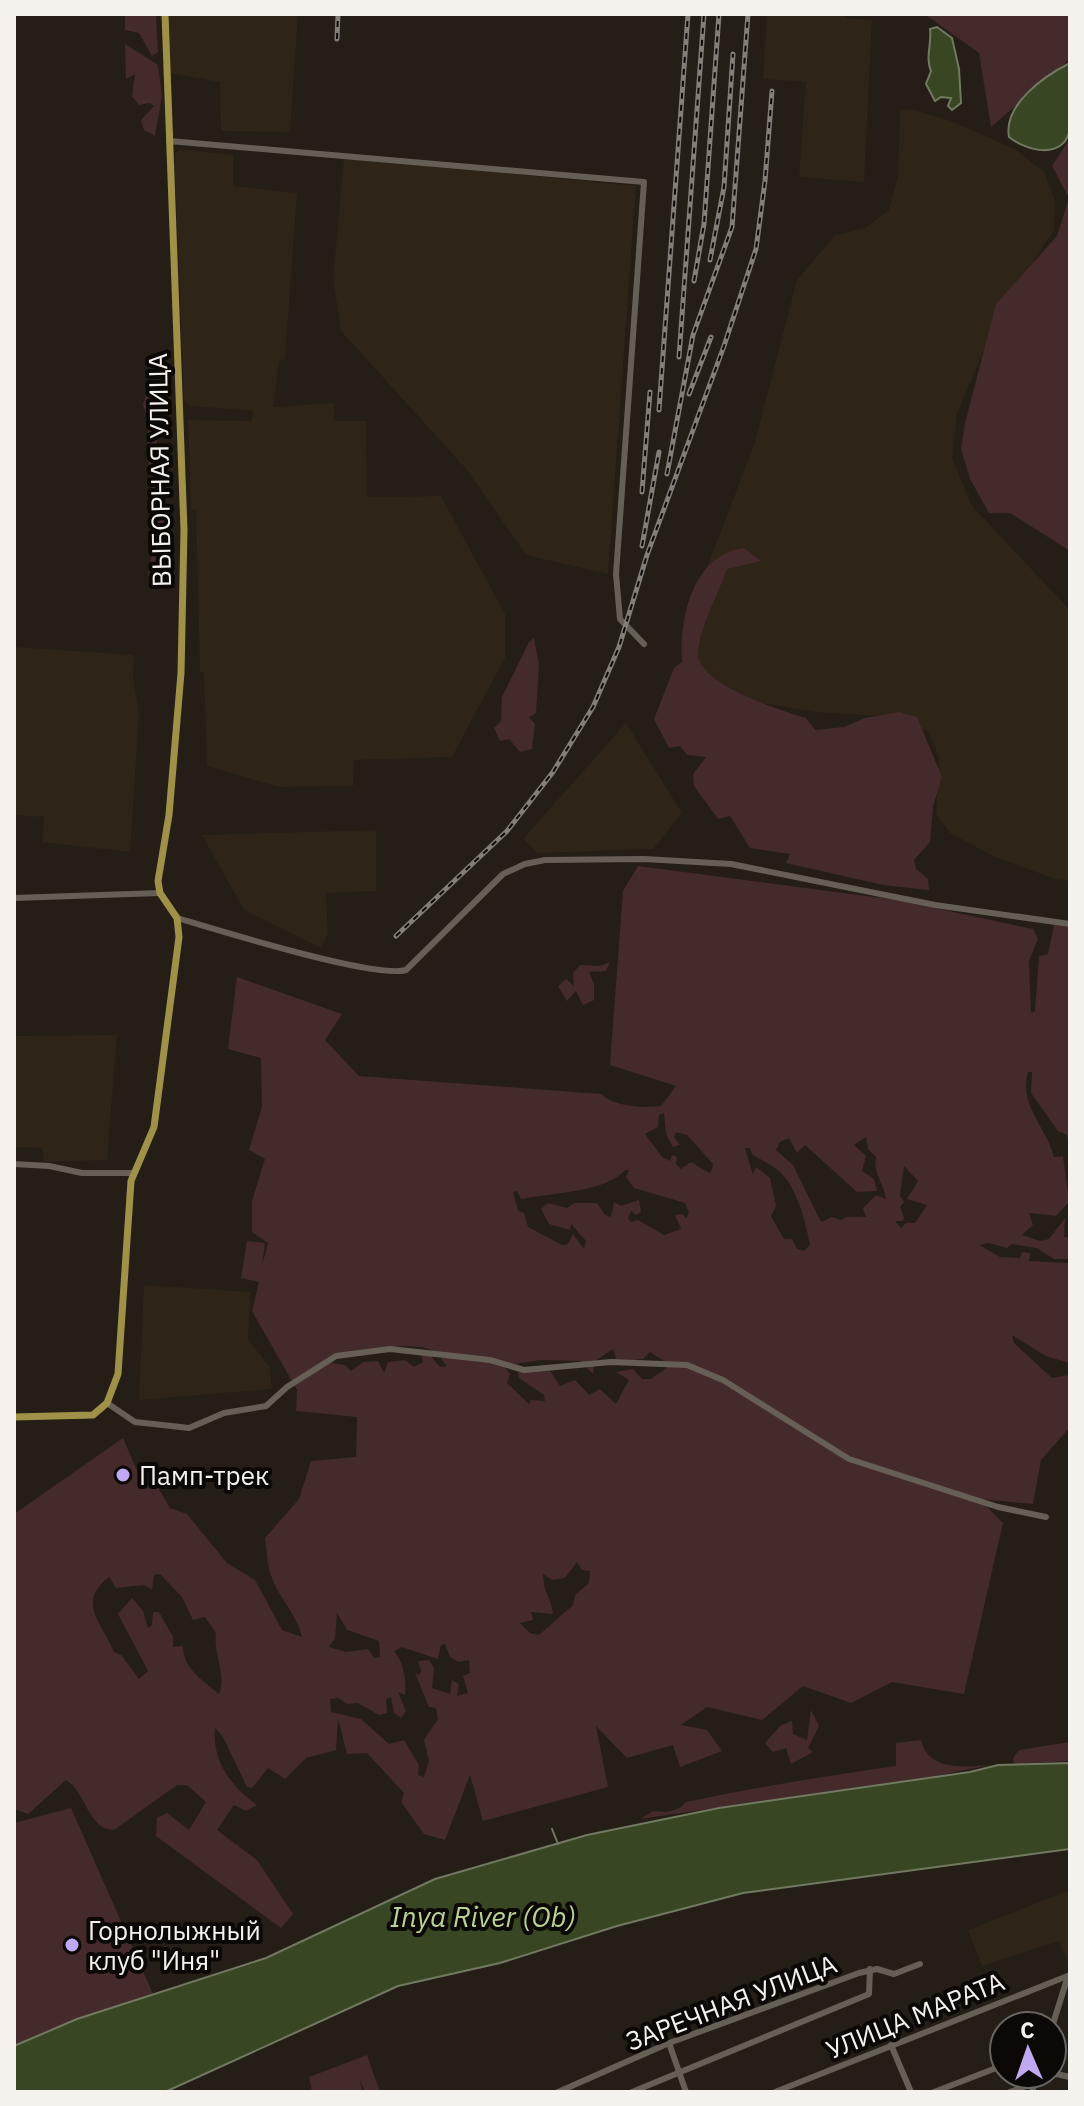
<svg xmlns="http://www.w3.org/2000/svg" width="1084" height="2106" font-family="'IBM Plex Sans',sans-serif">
<rect width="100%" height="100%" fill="#241e17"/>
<g fill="#2e2417">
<polygon points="168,14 298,14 290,132 221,131 220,82 170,73"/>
<polygon points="767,14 845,14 845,18 872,20 864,182 799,177 806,82 763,79"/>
<polygon points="911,109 951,121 1015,149 1044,172 1055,201 1054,230 1000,311 957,414 952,458 972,506 1070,610 1070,881 1055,879 995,857 950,833 936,814 939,757 928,731 892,717 815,712 754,702 686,665 682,632 754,445 797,280 835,235 865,228 889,210 898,176 900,110"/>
<polygon points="180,149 233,155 233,186 297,193 285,359 279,361 273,407 334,403 334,421 366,421 367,497 441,496 505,614 505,658 452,757 354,760 353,786 279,787 207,766 204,673 200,671 196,510 191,509 188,420 251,421 253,411 191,406 184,401 175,175 175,154"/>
<polygon points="344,157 636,186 608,574 526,555 467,470 341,331 333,279"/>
<polygon points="14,647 134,655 133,676 139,715 130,852 42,842 44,817 14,815"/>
<polygon points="626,723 682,813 653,849 538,853 523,839"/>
<polygon points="376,830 376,891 326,893 328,933 321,948 244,910 202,835"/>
<polygon points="117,1035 107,1160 44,1162 42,1148 14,1147 14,1036"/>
<polygon points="144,1285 251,1292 248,1339 270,1367 272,1389 139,1400"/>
<polygon points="1070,1890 1070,1967 1059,1941 982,1966 968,1930"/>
</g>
<g fill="#442a2a" fill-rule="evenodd">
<polygon points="125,14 156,14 158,52 152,56 139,33 125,30"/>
<polygon points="924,14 1070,14 1070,59 991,127 979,53"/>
<polygon points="125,44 158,65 162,96 155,136 144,130 141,120 154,106 150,103 139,105 132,96 135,74 126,79"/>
<polygon points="1070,138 1070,551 1010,513 989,513 970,479 961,449 965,423 996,304 1057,236 1069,198 1052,166"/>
<path d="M157,381l10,17 -10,17 4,3 -5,30 9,24 -2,22 -5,3c-17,-22 -4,-65 -15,-92l5,-18z"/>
<path d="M156,501l10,5c-2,27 8,29 -2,60l7,1 -1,8 -14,14 -8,-13 9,-48 -5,-4 -3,-20z"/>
<path d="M744,548l17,13 -34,8c-9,25 -25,54 -29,81 -6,33 82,60 108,68l9,12 29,-3 21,-9 34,-6 18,5 25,60 -9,29 -3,36 -16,18 2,9 12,10 1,11 -46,-5 -97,-22 4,-9 -40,-6 -20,-32 -12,3 -24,-33 -1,-12 13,-17 -19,-2 -7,-9 -11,2 -15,-29 20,-51 8,-6c-3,-44 11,-108 62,-114z"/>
<polygon points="534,638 539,665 536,713 529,717 535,724 532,749 520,752 509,739 500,741 494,728 501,721 502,697 529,642"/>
<path d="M638,866l258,34 137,29 5,10 -9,22 2,52 4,-2 4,-55 9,-2 6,-29 16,2v231l-3,-23 -9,-4 -27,-38 1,-21h-4c-9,35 17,52 26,85l9,-1 6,46 -13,14 -27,-3 4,12 -11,10 18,6 9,-2 16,-21 -1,19 6,1v189l-29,33 -8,44 -54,-5 24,24 -39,171 -72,-12 -41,21 -48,-17 -41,34 -55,-13 -26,18 26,5 15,21 -42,16 -7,-22 -46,13 -31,-32 12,61 -125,34 -13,-46 -25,65 -21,-6 -23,-32 3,-9 -37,-40 -20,1 -9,-36 -2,32 -30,8 -21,21 -17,-11 -16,20 -5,-1 -24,-50 -8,-9c-3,34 16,58 42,77l-11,6 -12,-6 -17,25 40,30 36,54 -12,14 -125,-92 1,-18 10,-5 22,17 17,-28 -19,-17h-10l-63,45c-26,0 -27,-37 -48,-50l-38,34 -14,-5v-295l109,-76 21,49 10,-7 16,28 17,6 40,49 28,17 27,50 20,7c-6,-25 -22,-37 -30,-59 -5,-12 -5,-27 -7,-40l34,-39 12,-38 45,-4 1,-40 -61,-6 1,-21 -45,-79 7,-29 -18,-4 6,-37 18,2 -3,23 6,-23 -16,-11v-31l13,-42 -16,-9 13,-43 -1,-49 -33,-9 9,-72 105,37 -17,26 34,36 242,18c13,13 42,14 60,12l15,-20 -66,-21 13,-174zM664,1113l2,21 7,13 7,-2 -6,-8 2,-5 11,3 26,29 -1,6 -3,3 -18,-11 -10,7 -5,-5 1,-7 -5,-2 -2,6 -8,-4 -17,-23 13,-7 1,-12zM866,1137l2,12 8,8c-3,16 7,25 10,42l-10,-4 -13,13 3,9h-20l-5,3 -9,-3 -11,5 -28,-57 -17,-15 4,-8 9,-4 8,15 8,-8 52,47 20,-1 -3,-12 -12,-8 4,-15 -12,-11zM745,1148h5l2,6c9,6 20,11 28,18 17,16 26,51 30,73l-6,6 -7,-2 -5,-10h-8l-13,-23 5,-10 -6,-28 -14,-11 -3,8zM904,1166l14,15 -11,18 20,6 -12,18h-9l-5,5 -6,-7h8l1,-4 -4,-10 4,-5 -4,-6zM625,1170h4l-3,7 8,11 51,15 4,10 -3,5 -4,-4 -7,1 6,14 -17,6 -26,-15 -7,2 -3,-4 3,-7 5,4 5,-3 -2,-12 -18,6 -7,-4 -3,15 -6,-2 -8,-12h-23l-7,5 -19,-5 -7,6 8,15 21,6 1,-6 15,17 -2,8 -11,-15 -5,10 -6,1 -34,-18 -4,-14 -6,-2 -5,-19 4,-1 4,8c30,-6 86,-7 104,-29zM989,1243l18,5 5,-4 25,4 17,11h14l1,4 -40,-2 1,-8 -8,-1 -2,6 -20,-1 -21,-12zM1012,1335l34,21 23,7v12l-17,3 -38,-35zM401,1346l21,1 24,8 -5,4 6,7 -7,1 -14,-17 -5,3 2,9 -9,5 -9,-7 -17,2 -4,11 -6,-12 -15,1 -12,9 -6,-6 -13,-2 -1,-6zM613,1349l3,9 -4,4 31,-3 7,-7 20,13 -19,14h-9l-9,-10 -17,3 13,8 -13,24 -16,-15 -11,6 -14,-15 -15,6 -10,-15 -32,1 1,6 25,17 1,6 -14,-1 -2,4 -22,-21 3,-9 -6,-8 36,-6 40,1 13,13 2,-13zM577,1562l5,8 8,1 -1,12 -14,12 -2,10 -34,30 -9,-2 -10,-10 13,-3 -2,-8 22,2c-2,-18 -9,-18 -10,-40l9,6 13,-2zM160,1574l22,23 11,23 12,-3 11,16c-3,22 11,41 3,61 -14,-12 -37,-26 -36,-48l-10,1v-10l-14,-25h-6l-1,13 -4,3 -5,-17 -11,-13 -14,16 30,57 -9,8 -18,-24 -7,-3c-12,-30 -38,-49 -5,-75l7,11 28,-3 8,5 2,-15zM337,1613l10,17 32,11 1,16 -6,1 -6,-9 -22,3 -17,-5 6,-9zM445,1644l5,13 8,5 11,-2 1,13 -7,3 5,17 -11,3 2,-12 -7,-4 -2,14 -18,-6 2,-20 -5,-8 -11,1 3,10 -2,4 -4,-2 14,34 7,1 2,11 -14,21 5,21 -5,16 -6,-2 1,-10 -15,-25 -15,4 -28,-25 -30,-7 -1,-13 8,-1 9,6 11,-1 21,12 8,-2 -1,-14 5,-2 3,16 7,5 5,-7 -8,-19 7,3c2,-13 -2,-35 -11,-44l8,-4 36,12 3,-14z"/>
<polygon points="610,962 606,971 589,972 594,984 594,1000 583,1005 576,991 567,1001 558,986 566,979 574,986 573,973 580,965 600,966"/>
<polygon points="811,1710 819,1726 808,1748 813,1752 791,1764 786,1748 773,1752 765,1743 781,1725 792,1721 793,1734 807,1740"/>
<path d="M921,1740c7,31 43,27 69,25l-54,11 -296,43 13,-8c13,2 24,1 33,-9 70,-15 140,-26 210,-36v-23z"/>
<polygon points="1070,1742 1070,1761 1014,1764 1013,1758 1019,1750"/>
<polygon points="71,1808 153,1994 14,2046 14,1823"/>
<polygon points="367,2055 380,2092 365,2092 360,2080 362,2092 312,2092 309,2077"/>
</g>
<g fill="#394624" stroke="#717960" stroke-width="2">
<path d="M937,27l15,11 7,31 2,34 -9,7 -4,-4 3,-8 -10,-1 -6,4 -9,-17 5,-13c-6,-14 1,-27 -1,-42z"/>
<path d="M1070,63c0,21 3,44 0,65 -5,33 -44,23 -61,9 -6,-32 35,-61 61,-74z"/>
<polygon points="1070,1763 1070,1849 743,1893 617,1926 500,1963 398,1986 165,2092 14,2092 14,2046 77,2019 266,1958 435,1879 587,1835 719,1808 970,1772 998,1765"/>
</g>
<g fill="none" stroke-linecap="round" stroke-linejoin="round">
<polyline stroke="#717960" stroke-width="2" points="552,1829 558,1844"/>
<g stroke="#665f56" stroke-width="6">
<polyline points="169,141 644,182 616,574 620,619 644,644"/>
<polyline points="14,898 160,893"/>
<path d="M177,918c40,12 198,61 229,52l97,-96 22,-10 20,-4 99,-1 87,5 204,41 135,19"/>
<polyline points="14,1164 49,1166 82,1173 133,1173"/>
<polyline points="107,1403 135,1422 189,1428 224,1413 266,1406 287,1387 336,1356 390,1349 490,1360 524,1370 611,1362 687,1365 723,1380 849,1459 998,1507 1046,1517"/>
<polyline points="1052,2027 1068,1976"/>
<polyline points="669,2043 686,2092"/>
<polyline points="891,2045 911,2092"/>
<polyline points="1052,2073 1070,2077"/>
<polyline points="558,2092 669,2043 859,1973 877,1969 894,1974 920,1964"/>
<polyline points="632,2092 869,1994 870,1969"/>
<polyline points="775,2092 1070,1975"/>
<polyline points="934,2092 1004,2065"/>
<polyline points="1010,2092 1034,2083"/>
<polyline points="1032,2092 1037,2074"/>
</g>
<polyline stroke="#a09148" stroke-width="7" points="14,1417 93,1415 107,1403 118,1374 131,1181 154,1127 179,937 177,918 160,893 158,881 169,815 181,673 184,530 165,14"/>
<g stroke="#837e77" stroke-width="5">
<g id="rail">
<polyline points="337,39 338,14"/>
<polyline points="710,260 724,187 733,54"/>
<polyline points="694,281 704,224 719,14"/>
<polyline points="679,357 704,14"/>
<polyline points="689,394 711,337"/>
<polyline points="659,410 688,14"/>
<polyline points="667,474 693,335 732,227 748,14"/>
<polyline points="642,492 650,392"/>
<polyline points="642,546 659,452"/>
<polyline points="396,936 507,831 553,772 593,707 619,647 647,555 724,346 756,249 765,181 772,91"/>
</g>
</g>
<use href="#rail" stroke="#0b0806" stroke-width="2" stroke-dasharray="6" stroke-linecap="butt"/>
</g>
<g fill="#c1a8f3" stroke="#0b0806" stroke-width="3">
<circle cx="123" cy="1475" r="8"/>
<circle cx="72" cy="1945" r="8"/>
</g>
<g text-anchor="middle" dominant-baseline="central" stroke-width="8" stroke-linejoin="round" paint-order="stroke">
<g font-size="26" fill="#f5f1ec" stroke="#0b0806">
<text transform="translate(159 470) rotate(-91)">ВЫБОРНАЯ УЛИЦА</text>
<text transform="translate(731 2002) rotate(-21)">ЗАРЕЧНАЯ УЛИЦА</text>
<text transform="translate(915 2015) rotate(-22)">УЛИЦА МАРАТА</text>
</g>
<g font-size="26" fill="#f5f1ec" stroke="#0b0806" text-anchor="start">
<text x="139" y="1475">Памп-трек</text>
<text x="88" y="1930">Горнолыжный<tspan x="88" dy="30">клуб "Иня"</tspan></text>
</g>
<g font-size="28" font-style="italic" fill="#bad295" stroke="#0b0806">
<text x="483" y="1916">Inya River (Ob)</text>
</g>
</g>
<rect width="1084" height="2106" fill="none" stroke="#f5f1ec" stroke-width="32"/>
<g transform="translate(1028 2050) rotate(358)"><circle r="38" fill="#0b0806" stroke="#696562" stroke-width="2"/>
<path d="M0-6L14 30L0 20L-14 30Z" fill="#c1a8f3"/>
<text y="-12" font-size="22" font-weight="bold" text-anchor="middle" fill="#f5f1ec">С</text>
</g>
</svg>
